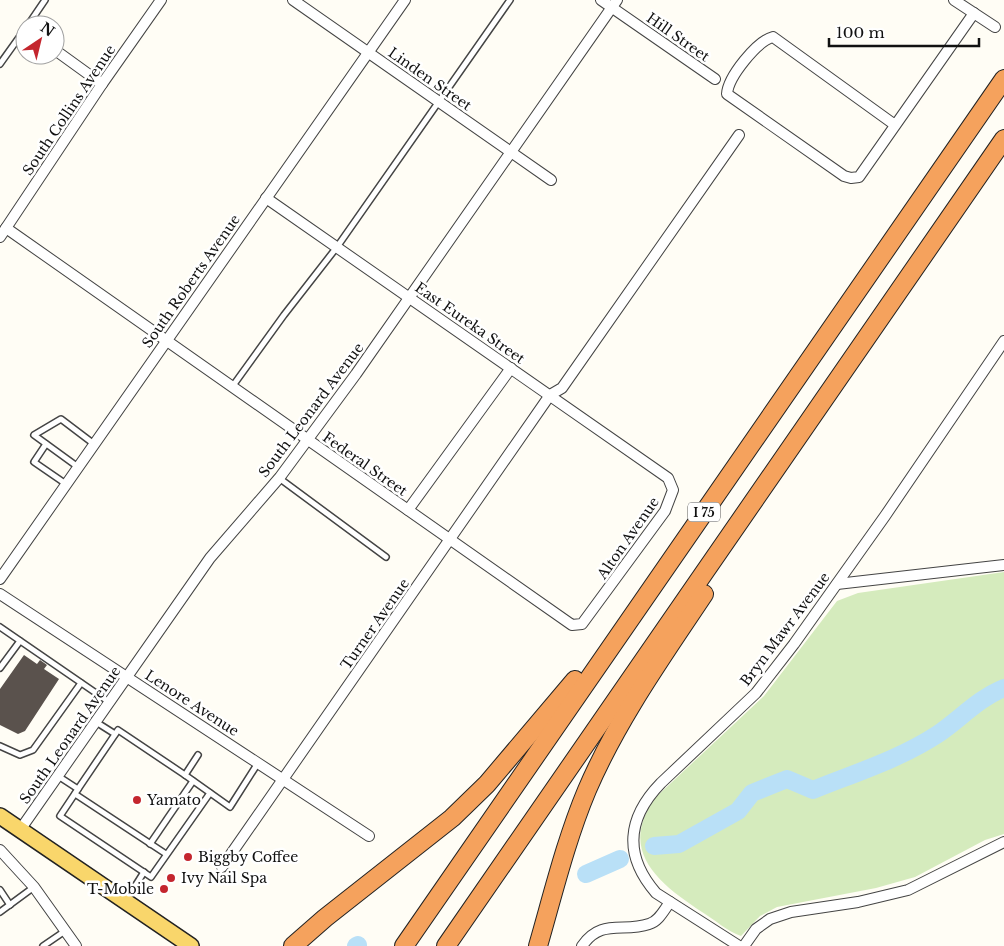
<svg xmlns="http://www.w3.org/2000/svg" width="1004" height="946" font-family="'Libre Baskerville',serif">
<rect width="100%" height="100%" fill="#fffdf5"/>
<path fill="#d5ebbd" d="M1004,572v262l-19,6 -70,37 -39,11 -99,19 -17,9 -19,20c-13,-4 -27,-17 -39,-24 -42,-28 -86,-61 -46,-115l108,-101 73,-95 21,-8z"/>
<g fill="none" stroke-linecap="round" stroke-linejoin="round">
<g stroke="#b9e0f7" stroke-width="18">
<path d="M654,846l25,-2 59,-33 14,-18 35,-14 26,11c42,-17 87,-31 125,-56 22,-15 41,-36 66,-46"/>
<polyline points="586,874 620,859"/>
<polyline points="356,946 358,945"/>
</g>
</g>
<polygon fill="#5a524d" points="24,655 37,664 40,660 47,665 44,669 59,679 25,731 18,734 0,725 0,689"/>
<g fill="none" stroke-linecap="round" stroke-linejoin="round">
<g stroke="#444" stroke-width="8">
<g id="lane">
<polyline points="28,25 45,0"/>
<polyline points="0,64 25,29"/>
<polyline points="232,387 284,315 337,247 510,0"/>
<polyline points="46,444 34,462 66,484"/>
<polyline points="78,467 34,435 61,419 94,444"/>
<polyline points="279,478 386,557"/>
<polyline points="0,627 109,702"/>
<polyline points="0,668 20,641"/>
<polyline points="96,722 115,734"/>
<polyline points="0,746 20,755 33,750 81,683"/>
<polyline points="198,755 185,775 230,807 258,763"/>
<polyline points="58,776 78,789 118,730 185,775"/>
<polyline points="78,789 60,816 151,877 210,793"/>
<polyline points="75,794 166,854"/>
<polyline points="150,844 193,781"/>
<polyline points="0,890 10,905"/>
<polyline points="127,899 144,872"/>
<polyline points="0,912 34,887"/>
<polyline points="43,946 65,931"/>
</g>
</g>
<g stroke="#444" stroke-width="12">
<g id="street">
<polyline points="293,0 551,180"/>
<polyline points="601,0 715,79"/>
<polyline points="954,0 995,27"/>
<polyline points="55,50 102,84"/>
<path d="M895,125l-122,-88c-16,4 -45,40 -46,57l117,82 7,2 8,-1 115,-164"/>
<polyline points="6,228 572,625 582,624 665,511 673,490 668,478 266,198"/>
<polyline points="0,237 102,84 161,0"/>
<polyline points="408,510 511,368"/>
<polyline points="0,579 405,0"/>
<polyline points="837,584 1004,565"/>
<polyline points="0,594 369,836"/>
<polyline points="20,830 210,558 280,477 356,374 617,0"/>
<polyline points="0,850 34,887 76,946"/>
<polyline points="222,867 550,395 562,388 739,135"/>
<path d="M582,946c19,-28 41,-13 67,-22 10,-3 15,-14 21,-22"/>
<path d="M739,946l-83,-53c-33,-38 -29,-75 5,-110l95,-90 38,-49 91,-128 119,-175"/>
<polyline points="744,946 756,929 770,919 791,912 858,902 908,890 1004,842"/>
</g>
</g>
<g stroke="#222" stroke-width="18">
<polyline id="primary" points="0,816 191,946"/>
</g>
<g stroke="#222" stroke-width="20">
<g id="highway">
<polyline points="293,946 325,918 452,818 487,784 575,680"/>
<polyline points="404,946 1004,79"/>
<polyline points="446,946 1004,139"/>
<path d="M538,946c15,-52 28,-106 49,-156 30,-70 75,-133 117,-196"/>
</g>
</g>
<use href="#lane" stroke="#fff" stroke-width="5"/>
<use href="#street" stroke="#fff" stroke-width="10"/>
<use href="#primary" stroke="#f9d66b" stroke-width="15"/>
<use href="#highway" stroke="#f5a25d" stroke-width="18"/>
</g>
<g fill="#c4262e" stroke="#fff" stroke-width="2">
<circle cx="137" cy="800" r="5"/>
<circle cx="188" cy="857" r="5"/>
<circle cx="171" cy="878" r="5"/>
<circle cx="164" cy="889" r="5"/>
</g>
<g text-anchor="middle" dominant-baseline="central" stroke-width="5" stroke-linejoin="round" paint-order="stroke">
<rect fill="#fff" stroke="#585858" stroke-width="1" x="688" y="502.5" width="32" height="19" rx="4"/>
<g font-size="12" font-weight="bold" fill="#111">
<text x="704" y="512">I 75</text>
</g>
<g font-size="14" fill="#111" stroke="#fff">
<text transform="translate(678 37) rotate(35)">Hill Street</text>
<text transform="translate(430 79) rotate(35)">Linden Street</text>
<text transform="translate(69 110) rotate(-56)">South Collins Avenue</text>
<text transform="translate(191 281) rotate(-55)">South Roberts Avenue</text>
<text transform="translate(470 323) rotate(35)">East Eureka Street</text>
<text transform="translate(311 410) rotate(-53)">South Leonard Avenue</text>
<text transform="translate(365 464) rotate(35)">Federal Street</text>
<text transform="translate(628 538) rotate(-55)">Alton Avenue</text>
<text transform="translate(375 624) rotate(-55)">Turner Avenue</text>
<text transform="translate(785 629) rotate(-53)">Bryn Mawr Avenue</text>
<text transform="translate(192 703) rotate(33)">Lenore Avenue</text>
<text transform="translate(70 735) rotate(-55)">South Leonard Avenue</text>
</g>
<g font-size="14" fill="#111" stroke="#fff" text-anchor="start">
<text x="147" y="800">Yamato</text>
<text x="198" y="857">Biggby Coffee</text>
<text x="181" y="878">Ivy Nail Spa</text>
<text x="154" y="889" text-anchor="end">T-Mobile</text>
</g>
</g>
<g transform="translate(40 40) rotate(35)"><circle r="24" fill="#ffffff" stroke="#a0a0a0"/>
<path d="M0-4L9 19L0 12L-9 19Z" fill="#c4262e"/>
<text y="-8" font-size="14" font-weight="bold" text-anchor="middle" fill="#111111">N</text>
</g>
<path d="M829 38v8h150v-8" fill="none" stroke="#111111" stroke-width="2.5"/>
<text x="836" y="38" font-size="15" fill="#111111" stroke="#ffffff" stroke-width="4" paint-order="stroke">100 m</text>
</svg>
